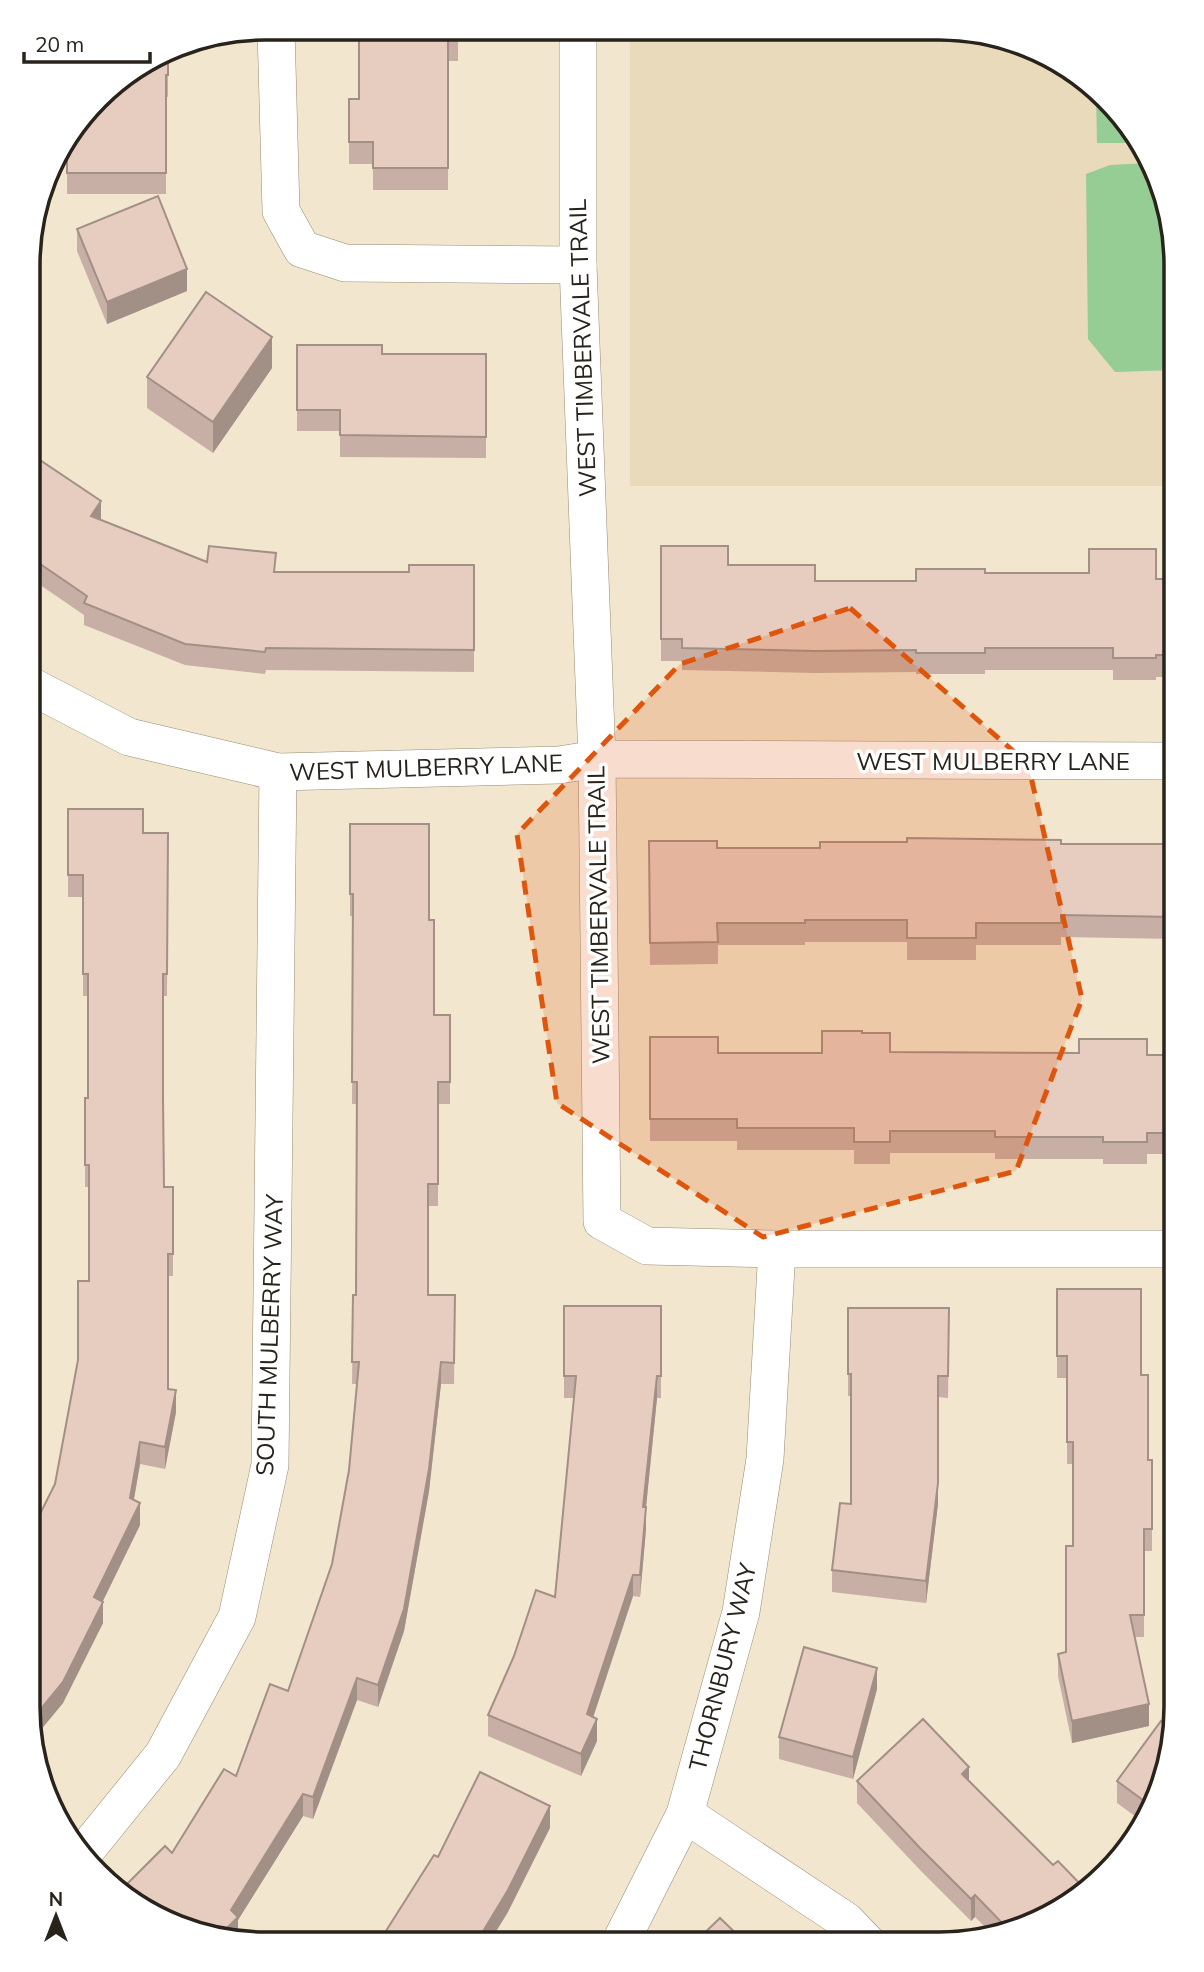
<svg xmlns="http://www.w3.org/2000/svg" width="1204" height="1972" font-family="Mulish,sans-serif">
<rect width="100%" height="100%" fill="#f2e6ce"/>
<polygon fill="#e9dabb" points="630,29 970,30 1084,77 1158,175 1176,265 1176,486 630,486"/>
<g fill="#95cd95">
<polygon points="1096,94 1134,143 1097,143"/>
<polygon points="1149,163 1158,175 1176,265 1176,370 1115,372 1088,339 1086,174 1110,165"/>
</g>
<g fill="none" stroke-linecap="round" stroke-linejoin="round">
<g stroke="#958b74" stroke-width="38">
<g id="minor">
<polyline points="276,28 281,211 302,249 345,263 578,265"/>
<polyline points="578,29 578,265 597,759 602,1221 647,1246 777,1249 1176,1249"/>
<polyline points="29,685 129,737 278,772 559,765 597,759 1176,761"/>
<polyline points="685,1814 846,1921 868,1944"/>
<polyline points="86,1850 163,1755 237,1617 270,1465 278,772"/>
<polyline points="620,1943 685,1814 741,1612 765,1459 777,1249"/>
</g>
</g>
<use href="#minor" stroke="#fff" stroke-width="37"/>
</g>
<g fill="#c7afa5">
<polygon points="458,29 458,61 448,61 448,190 373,190 373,164 349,164 349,99 359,99"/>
<polygon points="168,50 168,97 166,97 166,194 67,194 67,141"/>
<polygon points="77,229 187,291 107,324 77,251"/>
<polygon points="297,345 382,354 486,354 486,458 340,457 340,431 297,431"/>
<polygon points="272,368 213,453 147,408 147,377"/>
<polygon points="30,445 40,460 101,520 207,562 276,572 409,572 474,565 474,672 266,670 265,674 185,665 84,625 84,615 30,578"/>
<polygon points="661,546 728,565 815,581 916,581 985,573 1176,579 1176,677 1156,677 1156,680 1113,680 1113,670 985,670 985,674 916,674 916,672 815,673 682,670 682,661 661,661"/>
<polygon points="68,809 143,833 168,833 167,996 163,996 163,1098 164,1187 173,1187 173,1276 168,1276 168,1389 176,1412 165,1469 140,1464 134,1500 140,1525 103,1601 103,1623 63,1703 34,1738 28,1707 55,1484 78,1360 89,1281 89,1187 85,1187 85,1098 88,1098 88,996 83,996 83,897 68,897"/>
<polygon points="350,824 429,920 434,1015 450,1015 450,1104 438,1104 438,1206 428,1206 428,1295 455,1295 454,1384 441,1384 429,1491 404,1631 378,1707 357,1700 313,1819 303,1816 238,1920 238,1939 234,1942 123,1896 123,1888 172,1853 236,1776 288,1691 332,1564 349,1470 357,1384 352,1384 353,1295 356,1295 357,1104 352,1104 353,916 350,916"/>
<polygon points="1176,837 1176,939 1061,937 1061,945 976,945 976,960 907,960 907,942 805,942 805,945 718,945 718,964 650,965 649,841 717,848 820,848 1061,844 1164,844"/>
<polygon points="862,1033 890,1052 1176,1055 1176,1154 1147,1154 1147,1164 1103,1164 1103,1159 995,1159 995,1153 890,1153 890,1164 854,1164 854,1150 737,1150 737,1141 650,1141 650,1037 718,1053 822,1053"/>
<polygon points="1057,1289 1141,1375 1148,1460 1152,1460 1152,1551 1144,1551 1144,1637 1135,1637 1149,1726 1072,1743 1058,1676 1058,1654 1066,1652 1073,1546 1073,1464 1067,1464 1067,1378 1057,1378"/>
<polygon points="564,1306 661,1306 661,1398 657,1398 646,1507 646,1529 640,1597 633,1596 593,1717 597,1741 581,1776 488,1736 488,1715 555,1597 574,1398 564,1398"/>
<polygon points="848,1308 949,1308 948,1398 938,1397 938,1504 926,1603 832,1592 832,1570 851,1504 851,1396 848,1396"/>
<polygon points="877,1689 853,1779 779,1759 779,1737"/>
<polygon points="857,1781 969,1782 1029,1926 992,1934 975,1917 971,1921 920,1870 857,1803"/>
<polygon points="1117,1781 1163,1784 1143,1822 1117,1803"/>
</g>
<g fill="#a28f86">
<polygon points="187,269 187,291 107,324 107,302"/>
<polygon points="272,337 272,368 213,453 213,422"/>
<polygon points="101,501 101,523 91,516"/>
<polygon points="441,1362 441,1384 429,1491 404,1631 378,1707 378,1685"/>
<polygon points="657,1376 657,1398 646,1507 646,1529 640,1597 643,1507"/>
<polygon points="176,1390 176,1412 165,1469 165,1447"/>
<polygon points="140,1442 140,1464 130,1520 130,1498"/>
<polygon points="938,1483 938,1504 926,1603 926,1581"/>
<polygon points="140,1503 140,1525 94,1619 94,1597"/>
<polygon points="633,1575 633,1596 587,1736 587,1714"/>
<polygon points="103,1602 103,1623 63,1703 34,1738 31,1721"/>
<polygon points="877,1668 877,1689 853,1779 853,1757"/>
<polygon points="357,1678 357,1700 313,1819 313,1797"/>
<polygon points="1149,1704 1149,1726 1072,1743 1072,1721"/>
<polygon points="597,1719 597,1741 581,1776 581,1754"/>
<polygon points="969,1767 969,1789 962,1774"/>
<polygon points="303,1794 303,1816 238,1920 238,1939 234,1942 219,1936 231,1910"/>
<polygon points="550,1806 550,1828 508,1912 489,1943 476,1943"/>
<polygon points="975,1895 975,1917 971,1921 971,1899"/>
</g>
<g fill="#e7ccc0" stroke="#a28f86" stroke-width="2">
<polygon points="359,28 458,29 458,39 448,39 448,168 373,168 373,142 349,142 349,99 359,99"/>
<polygon points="168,50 168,75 166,75 166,173 67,173 67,141 108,87"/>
<polygon points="158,196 187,269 107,302 77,229"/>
<polygon points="206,292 272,337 213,422 147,377"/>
<polygon points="297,345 382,345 382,354 486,354 486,437 340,435 340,410 297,410"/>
<polygon points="30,445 40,460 101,501 91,516 207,562 209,546 276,553 274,572 409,572 409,565 474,565 474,650 266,648 265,652 185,644 84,603 87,596 30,557"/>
<polygon points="661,546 728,546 728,565 815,565 815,581 916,581 916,569 985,569 985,573 1089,573 1089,549 1156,549 1156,579 1176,579 1176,655 1156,655 1156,658 1113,658 1113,648 985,648 985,653 916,653 916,650 815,651 682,648 682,639 661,639"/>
<polygon points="68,809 143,809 143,833 168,833 167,974 163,974 163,1098 164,1187 173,1187 173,1254 168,1254 168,1389 176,1390 165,1447 140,1442 130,1498 140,1503 94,1597 103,1602 63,1682 31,1721 28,1707 28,1538 55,1484 78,1360 78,1281 89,1281 89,1165 85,1165 85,1098 88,1098 88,974 83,974 83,875 68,875"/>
<polygon points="350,824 429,824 429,920 434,920 434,1015 450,1015 450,1082 438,1082 438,1184 428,1184 428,1295 455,1295 454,1363 441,1362 429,1469 404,1609 378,1685 357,1678 313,1797 303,1794 231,1910 238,1917 219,1936 136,1901 123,1888 165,1846 172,1853 224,1769 236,1776 270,1684 288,1691 332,1564 349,1470 359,1362 352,1362 353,1295 356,1295 357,1082 352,1082 353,894 350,894"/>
<polygon points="1164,837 1176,837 1176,917 1061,915 1061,923 976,923 976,938 907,938 907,920 805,920 805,923 717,923 718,942 650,943 649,841 717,841 717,848 820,848 820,842 907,842 907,838 1061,840 1061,844 1164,844"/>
<polygon points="822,1031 862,1031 862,1033 890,1033 890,1052 1079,1053 1079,1039 1147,1039 1147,1055 1176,1055 1176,1133 1147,1133 1147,1142 1103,1142 1103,1137 995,1137 995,1131 890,1131 890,1142 854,1142 854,1128 737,1128 737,1119 650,1119 650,1037 718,1037 718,1053 822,1053"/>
<polygon points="1057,1289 1141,1289 1141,1375 1148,1375 1148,1460 1152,1460 1152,1529 1144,1529 1144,1615 1130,1615 1149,1704 1072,1721 1058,1654 1066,1652 1066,1546 1073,1546 1073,1442 1067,1442 1067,1356 1057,1356"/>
<polygon points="564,1306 661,1306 661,1376 657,1376 643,1507 646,1507 640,1575 633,1575 587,1714 597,1719 581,1754 488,1715 514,1656 536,1590 555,1597 576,1376 564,1376"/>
<polygon points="848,1308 949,1308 948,1376 938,1376 938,1483 926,1581 832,1570 840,1503 851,1504 851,1374 848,1374"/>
<polygon points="804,1647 877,1668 853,1757 779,1737"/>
<polygon points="923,1719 969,1767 962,1774 1053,1865 1058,1861 1082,1886 1029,1926 1009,1930 975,1895 971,1899 920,1848 857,1781"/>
<polygon points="1161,1721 1174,1731 1163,1784 1151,1806 1117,1781"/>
<polygon points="480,1772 550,1806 508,1890 476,1943 379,1942 434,1855 438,1857"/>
<polygon points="720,1918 746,1943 694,1943"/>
</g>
<path fill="#de560d" fill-opacity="0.2" stroke="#de560d" stroke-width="5" stroke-dasharray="14 9" stroke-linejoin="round" d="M850,608l178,156 54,235 -66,172 -253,66 -206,-134 -40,-269 163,-170z"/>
<g text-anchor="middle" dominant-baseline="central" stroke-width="7" stroke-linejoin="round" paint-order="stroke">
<g font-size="24" fill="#28231b" stroke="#fff">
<text transform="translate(582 348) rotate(-92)">WEST TIMBERVALE TRAIL</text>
<text x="993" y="761">WEST MULBERRY LANE</text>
<text transform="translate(426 767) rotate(-2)">WEST MULBERRY LANE</text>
<text transform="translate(598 915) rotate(-91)">WEST TIMBERVALE TRAIL</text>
<text transform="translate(269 1335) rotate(-88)">SOUTH MULBERRY WAY</text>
<text transform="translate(722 1667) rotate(-76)">THORNBURY WAY</text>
</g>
</g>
<path d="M0 0H1204V1972H0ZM265 40H939A225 225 0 0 1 1164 265V1707A225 225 0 0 1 939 1932H265A225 225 0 0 1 40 1707V265A225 225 0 0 1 265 40Z" fill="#fff" fill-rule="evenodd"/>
<path fill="none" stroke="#28231b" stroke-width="3.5" d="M265 40H939A225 225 0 0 1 1164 265V1707A225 225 0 0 1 939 1932H265A225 225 0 0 1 40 1707V265A225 225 0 0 1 265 40Z"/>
<g transform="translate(56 1916)" stroke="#ffffff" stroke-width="5" paint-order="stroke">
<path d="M0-5L12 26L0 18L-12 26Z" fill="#28231b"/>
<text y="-10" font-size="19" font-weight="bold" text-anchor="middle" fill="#28231b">N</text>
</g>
<path d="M24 52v10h126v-10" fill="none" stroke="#28231b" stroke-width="3.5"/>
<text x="35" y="52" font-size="21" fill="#28231b" stroke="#ffffff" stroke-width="5" paint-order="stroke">20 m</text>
</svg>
